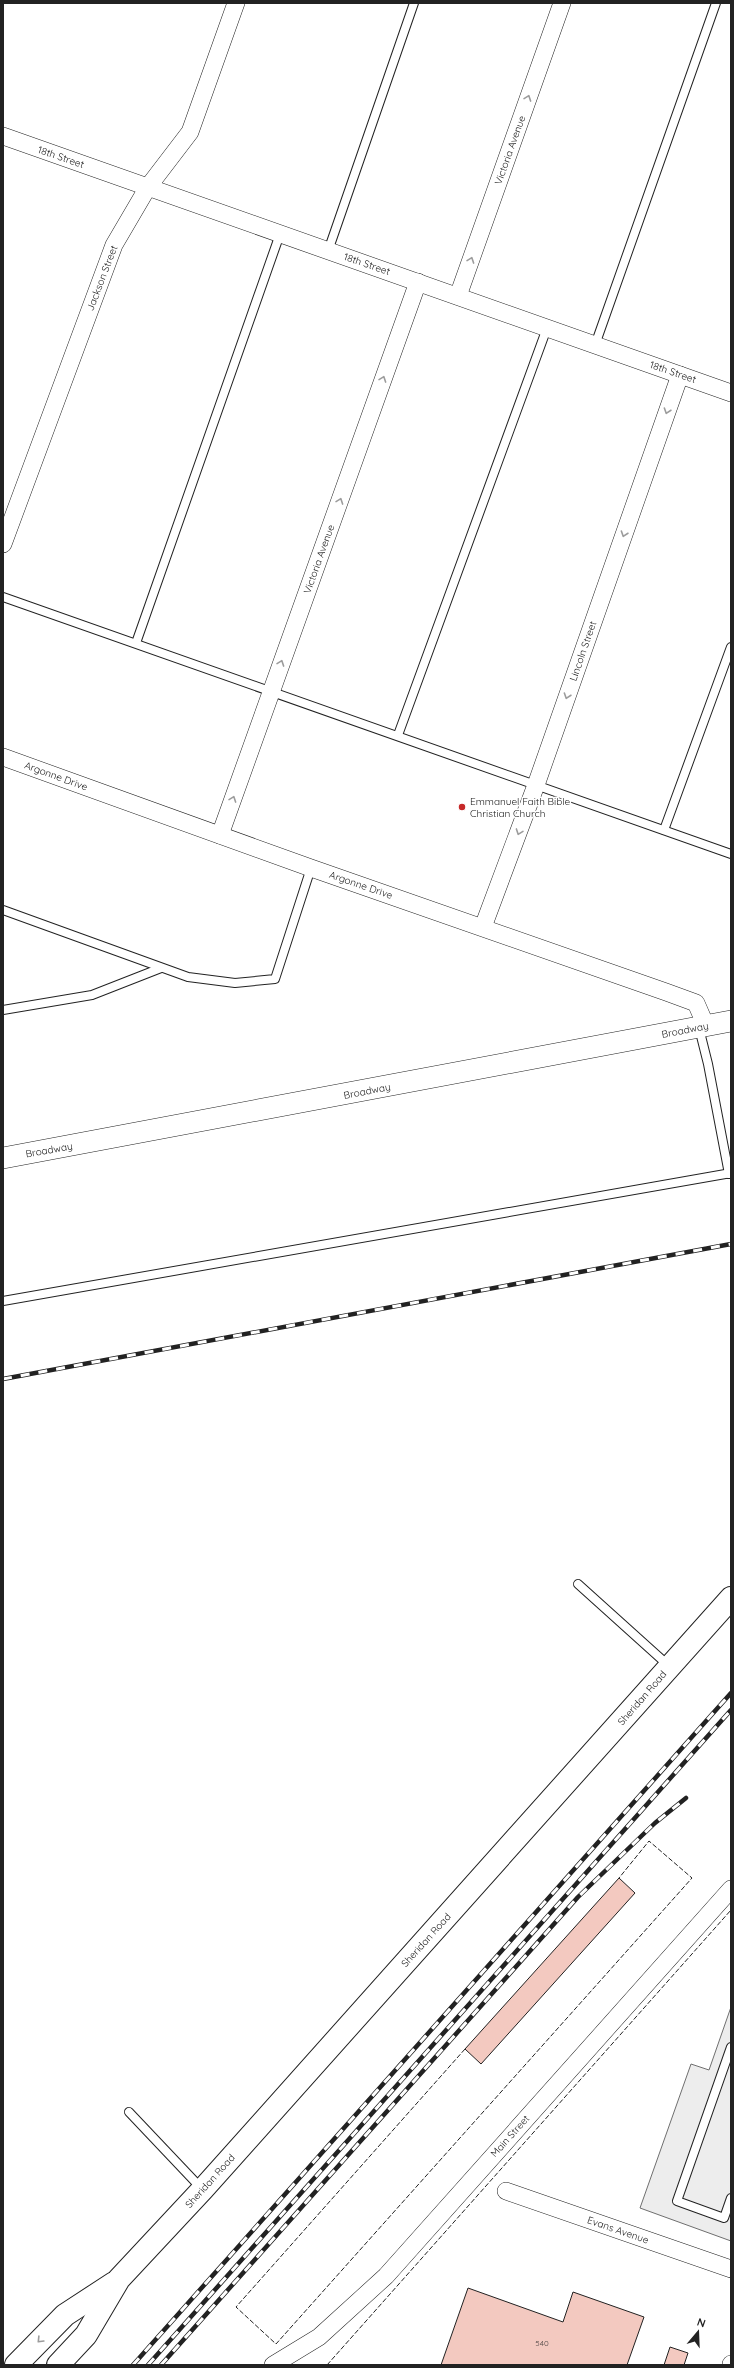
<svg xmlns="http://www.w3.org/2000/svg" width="734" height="2368" font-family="Quicksand,sans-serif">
<rect width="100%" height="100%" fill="#fff"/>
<polygon fill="#ededed" stroke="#6f6f6f" points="731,2007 731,2241 640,2208 691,2064 709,2070"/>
<g fill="#f3c9c0" stroke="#222">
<polygon points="619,1878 635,1893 481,2064 465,2049"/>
<polygon points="468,2288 563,2322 573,2292 644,2317 627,2365 441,2365"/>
<polygon points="670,2347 688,2353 684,2365 664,2365"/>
</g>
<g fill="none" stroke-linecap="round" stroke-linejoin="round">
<g stroke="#222" stroke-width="10">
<g id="service">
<polyline points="328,251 414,3"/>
<polyline points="595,345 716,3"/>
<polyline points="3,597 731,854"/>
<polyline points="136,643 280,234"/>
<polyline points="398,735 547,328"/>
<polyline points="664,830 731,647"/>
<polyline points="3,910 188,977 235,983 275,979 311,868"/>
<polyline points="3,1010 92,995 161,968"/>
<polyline points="699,1028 708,1064 729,1174"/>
<polyline points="3,1301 731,1173"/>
<polyline points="578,1584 669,1666"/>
<polyline points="731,2047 677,2201 724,2218 731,2198"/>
<polyline points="129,2112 201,2188"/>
</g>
</g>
<g stroke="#222" stroke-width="18">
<g id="minor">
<polyline points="3,136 731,393"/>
<polyline points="458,296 562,3"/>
<polyline points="3,544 114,245 148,187 190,132 236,3"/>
<polyline points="3,757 311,868 666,992 696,1003 706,1026"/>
<polyline points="220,835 418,282"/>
<polyline points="483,927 536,785 680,375"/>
<polyline points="506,2191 731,2269"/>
<polyline points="273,2365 319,2337 386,2276 731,1889"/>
<polyline points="731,2365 731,2364"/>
</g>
</g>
<g stroke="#222" stroke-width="22">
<polyline id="tertiary" points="3,1158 731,1021"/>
</g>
<g stroke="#222" stroke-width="24">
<g id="trunk">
<polyline points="16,2365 65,2315 114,2283"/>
<polyline points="58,2365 86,2335 119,2279 203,2189 731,1598"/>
</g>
</g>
<use href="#service" stroke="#fff" stroke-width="8"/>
<use href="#minor" stroke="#fff" stroke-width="17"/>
<use href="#tertiary" stroke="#fff" stroke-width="21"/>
<use href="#trunk" stroke="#fff" stroke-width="22"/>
<g stroke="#222" stroke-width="4.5">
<g id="rail">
<polyline points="3,1379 731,1244"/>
<polyline points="133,2365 731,1693"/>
<polyline points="148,2365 731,1710"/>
<polyline points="161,2365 578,1897 655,1823 686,1798"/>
</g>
</g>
<use href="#rail" stroke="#fff" stroke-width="3" stroke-dasharray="9" stroke-linecap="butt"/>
<g stroke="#222" stroke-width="1" stroke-dasharray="5 2" stroke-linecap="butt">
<polyline points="465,2049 236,2307 276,2344 692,1878 649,1841 619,1878"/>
<polyline points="327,2365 731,1910"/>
</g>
</g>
<defs><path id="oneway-chevron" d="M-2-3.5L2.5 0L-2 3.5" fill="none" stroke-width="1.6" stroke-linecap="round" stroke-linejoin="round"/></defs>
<g stroke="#9c9c9c">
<use href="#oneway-chevron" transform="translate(528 98) rotate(-70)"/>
<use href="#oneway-chevron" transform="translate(471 260) rotate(-70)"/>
<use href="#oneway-chevron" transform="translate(383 379) rotate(-70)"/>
<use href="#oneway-chevron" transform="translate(667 411) rotate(109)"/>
<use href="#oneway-chevron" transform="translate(340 501) rotate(-70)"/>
<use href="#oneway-chevron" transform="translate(624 534) rotate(109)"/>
<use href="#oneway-chevron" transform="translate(281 663) rotate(-70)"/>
<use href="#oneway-chevron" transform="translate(567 696) rotate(109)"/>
<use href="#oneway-chevron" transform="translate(233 799) rotate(-70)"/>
<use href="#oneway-chevron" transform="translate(519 832) rotate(110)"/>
<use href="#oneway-chevron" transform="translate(40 2340) rotate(134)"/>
</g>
<circle fill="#c62828" stroke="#fff" stroke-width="1.5" cx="462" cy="807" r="4"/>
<g text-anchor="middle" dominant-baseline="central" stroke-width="3" stroke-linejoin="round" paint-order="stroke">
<g font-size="8" fill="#564c4a">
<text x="542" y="2343">540</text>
</g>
<g font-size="10" fill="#222" stroke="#fff">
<text transform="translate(510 150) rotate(-70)">Victoria Avenue</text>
<text transform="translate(61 157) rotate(19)">18th Street</text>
<text transform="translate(367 264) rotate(19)">18th Street</text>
<text transform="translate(102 278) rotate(-69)">Jackson Street</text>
<text transform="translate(673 372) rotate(19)">18th Street</text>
<text transform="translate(319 559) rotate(-70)">Victoria Avenue</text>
<text transform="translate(583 651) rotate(-71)">Lincoln Street</text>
<text transform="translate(56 776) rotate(20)">Argonne Drive</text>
<text transform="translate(361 885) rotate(19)">Argonne Drive</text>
<text transform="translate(685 1030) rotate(-11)">Broadway</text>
<text transform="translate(367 1091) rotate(-11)">Broadway</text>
<text transform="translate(49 1150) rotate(-10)">Broadway</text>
<text transform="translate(642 1698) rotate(-49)">Sheridan Road</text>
<text transform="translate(426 1940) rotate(-48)">Sheridan Road</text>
<text transform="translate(510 2136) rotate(-48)">Main Street</text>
<text transform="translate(210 2181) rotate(-48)">Sheridan Road</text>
<text transform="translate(618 2230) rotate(19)">Evans Avenue</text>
</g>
<g font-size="10" fill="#222" stroke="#fff" text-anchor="start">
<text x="470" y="801">Emmanuel Faith Bible<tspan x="470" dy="12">Christian Church</tspan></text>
</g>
</g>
<rect width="734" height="2368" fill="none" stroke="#222222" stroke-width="8"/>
<g transform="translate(698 2332) rotate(19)" stroke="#ffffff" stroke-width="3" paint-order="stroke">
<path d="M0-3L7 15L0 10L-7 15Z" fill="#222222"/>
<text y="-6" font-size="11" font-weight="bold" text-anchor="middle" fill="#222222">N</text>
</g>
</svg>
